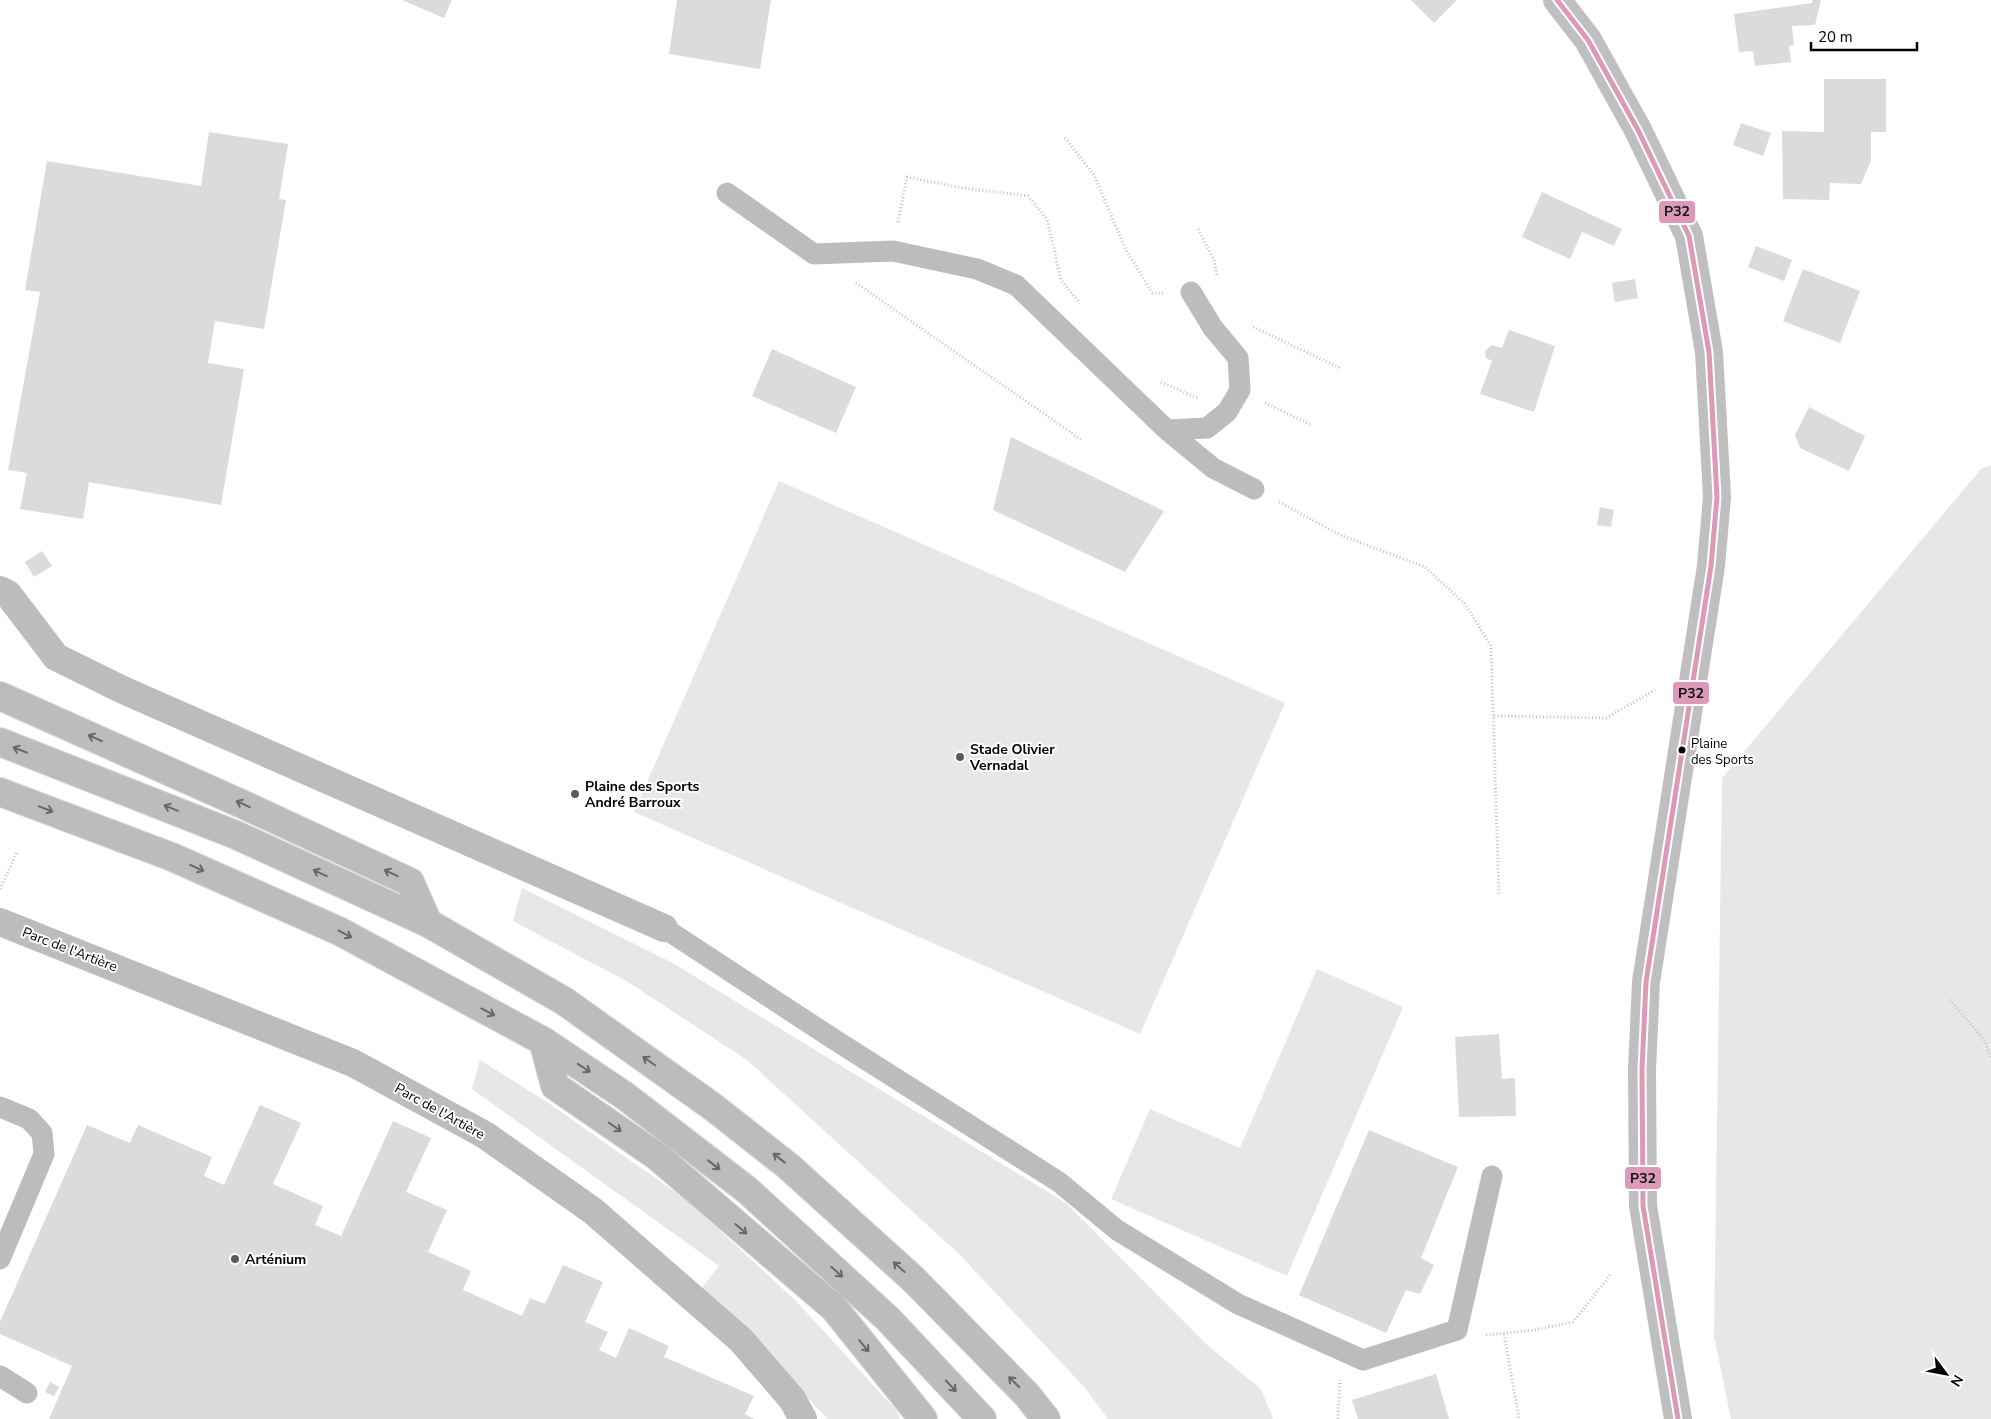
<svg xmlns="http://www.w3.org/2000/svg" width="1991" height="1419" font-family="'Nunito Sans',sans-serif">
	<rect width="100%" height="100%" fill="#fff"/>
	<g fill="#e7e7e7">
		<polygon points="1991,465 1991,1419 1731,1419 1714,1336 1722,778 1981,469"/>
		<polygon points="779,481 1285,703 1140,1034 634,812"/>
		<polygon points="522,888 671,962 1066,1203 1206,1344 1261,1389 1273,1419 1108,1419 1085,1388 959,1254 747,1060 628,982 513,921"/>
		<polygon points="1317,969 1403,1007 1287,1276 1111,1199 1150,1109 1240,1148"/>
		<polygon points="480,1060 547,1102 688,1201 796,1301 897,1411 900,1419 828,1419 701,1289 719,1266 472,1089"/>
	</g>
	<g fill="#dbdbdb">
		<polygon points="402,0 452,0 444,18"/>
		<polygon points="677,0 771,0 760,69 669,54"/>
		<polygon points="1411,0 1457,0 1434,23"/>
		<polygon points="1813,0 1821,0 1815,25 1792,26 1794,45 1789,46 1791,62 1755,66 1753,51 1739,52 1734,14 1812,3"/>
		<polygon points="1824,79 1886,79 1886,132 1871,132 1871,161 1861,184 1830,183 1829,200 1783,199 1782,131 1824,132"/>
		<polygon points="1741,123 1771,133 1763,156 1733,145"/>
		<polygon points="209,132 288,144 279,199 286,200 264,329 215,321 208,363 244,369 221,505 89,482 83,519 20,509 27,473 8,470 40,292 25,290 47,161 201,186"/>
		<polygon points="1542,192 1622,229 1614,246 1582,232 1570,259 1522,237"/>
		<polygon points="1756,246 1792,260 1784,281 1748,267"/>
		<polygon points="1803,269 1860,291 1840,343 1783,321"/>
		<polygon points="1635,279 1638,298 1615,302 1612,283"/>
		<polygon points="1509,330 1555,346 1534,412 1480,394 1492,361 1486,358 1485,353 1486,350 1492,345 1502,348"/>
		<polygon points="772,349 856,387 836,433 752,396"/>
		<polygon points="1809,407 1865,436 1849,471 1800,448 1795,435"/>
		<polygon points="1011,437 1164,511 1125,572 993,510"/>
		<polygon points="1600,507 1614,510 1611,527 1597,525"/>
		<polygon points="42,551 52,566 34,577 25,562"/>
		<polygon points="1499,1034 1502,1079 1515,1078 1516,1116 1459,1117 1455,1037"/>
		<polygon points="260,1105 301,1123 273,1184 323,1206 315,1225 341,1236 393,1121 431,1138 406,1192 447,1210 428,1252 471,1271 463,1290 522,1316 530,1298 545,1304 563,1265 603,1282 585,1322 608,1332 599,1350 616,1358 629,1328 669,1346 664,1357 754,1396 745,1414 755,1419 49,1419 72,1366 0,1334 0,1322 87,1125 130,1143 138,1125 212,1157 204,1176 224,1185"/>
		<polygon points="1369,1130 1458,1167 1421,1258 1434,1265 1420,1294 1406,1290 1386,1333 1299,1295"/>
		<polygon points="1436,1374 1449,1419 1358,1419 1352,1400"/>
		<polygon points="50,1382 59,1387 54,1396 45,1392"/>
	</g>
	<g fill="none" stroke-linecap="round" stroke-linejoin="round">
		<g stroke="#dbdbdb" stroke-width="30">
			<g id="trunk">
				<polyline points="0,696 242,804 410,882 428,923"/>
				<polyline points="0,742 236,835 428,923 564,1001 713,1107 788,1166 913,1279 1027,1395 1046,1419"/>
				<polyline points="0,792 172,857 339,931 543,1041 625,1096 747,1190 888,1319 982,1419"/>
				<polyline points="543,1041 555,1086 658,1157 834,1308 923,1419"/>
			</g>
		</g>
		<g stroke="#c2c2c2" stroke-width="3" stroke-dasharray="1 2.5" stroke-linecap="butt">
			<polyline points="1065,138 1094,175 1125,248 1152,293 1163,293"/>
			<polyline points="898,222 907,177 963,188 1028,196 1047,219 1061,280 1080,303"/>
			<polyline points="1198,229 1214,260 1217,276"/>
			<polyline points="856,283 1083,441"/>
			<polyline points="1253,327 1340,368"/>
			<polyline points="1161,382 1197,398"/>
			<polyline points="1265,403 1312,425"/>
			<polyline points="1279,502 1340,535 1425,567 1465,604 1491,646 1499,894"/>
			<polyline points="1494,716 1606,718 1655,690"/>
			<polyline points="0,889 17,852"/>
			<polyline points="1950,1000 1985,1041 1991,1058"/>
			<polyline points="1504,1334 1519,1419"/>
			<polyline points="1486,1335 1534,1330 1573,1322 1611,1274"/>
			<polyline points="1338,1419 1340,1380"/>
		</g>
		<g stroke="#bcbcbc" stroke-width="21">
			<polyline points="727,193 814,254 893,251 977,269 1016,285 1167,430 1207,428 1227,412 1240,390 1238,358 1213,328 1191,292"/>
			<polyline points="1167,430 1213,468 1254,489"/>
			<polyline points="664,928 835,1040 1059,1182 1117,1230 1238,1304 1363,1360 1457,1330 1492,1176"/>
			<polyline points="0,1107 29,1119 42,1133 44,1154 0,1259"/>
			<polyline points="0,1376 27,1393"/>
		</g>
		<g stroke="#bcbcbc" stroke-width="28">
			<polyline points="0,590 8,594 56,657 123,690 664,928"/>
			<polyline points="0,922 353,1063 485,1135 593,1211 741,1340 792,1399 803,1419"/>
		</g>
		<polyline stroke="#bfbfbf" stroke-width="28" points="1557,0 1588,40 1638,130 1689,236 1709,352 1717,497 1711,566 1646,982 1642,1069 1643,1206 1678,1419"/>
		<use href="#trunk" stroke="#bcbcbc" stroke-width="28"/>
		<g stroke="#fff" stroke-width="9">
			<polyline id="bus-1" points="1557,0 1588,40 1638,130 1689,236 1709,352 1717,497 1711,566 1646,982 1642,1069 1643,1206 1678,1419"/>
		</g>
		<use href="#bus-1" stroke="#dc9ab8" stroke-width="5"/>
	</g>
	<defs><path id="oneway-shaft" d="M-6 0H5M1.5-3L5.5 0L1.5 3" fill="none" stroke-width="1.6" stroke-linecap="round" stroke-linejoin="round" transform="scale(1.25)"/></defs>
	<g stroke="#676767">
		<use href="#oneway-shaft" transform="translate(95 738) rotate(-156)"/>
		<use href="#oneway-shaft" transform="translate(20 750) rotate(-159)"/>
		<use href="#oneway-shaft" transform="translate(243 804) rotate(-156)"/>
		<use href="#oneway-shaft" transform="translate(171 808) rotate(-158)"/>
		<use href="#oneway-shaft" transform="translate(46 809) rotate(21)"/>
		<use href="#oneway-shaft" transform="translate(197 868) rotate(24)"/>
		<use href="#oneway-shaft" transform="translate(320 873) rotate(-155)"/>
		<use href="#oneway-shaft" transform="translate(391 873) rotate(-155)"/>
		<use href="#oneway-shaft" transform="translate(345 934) rotate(28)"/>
		<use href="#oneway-shaft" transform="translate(488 1012) rotate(28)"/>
		<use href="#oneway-shaft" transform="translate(649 1061) rotate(-145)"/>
		<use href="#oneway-shaft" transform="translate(584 1068) rotate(34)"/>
		<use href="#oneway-shaft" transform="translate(615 1127) rotate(35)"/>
		<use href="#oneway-shaft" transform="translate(779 1158) rotate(-142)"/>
		<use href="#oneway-shaft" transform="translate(714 1165) rotate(38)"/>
		<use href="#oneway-shaft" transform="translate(741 1229) rotate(41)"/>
		<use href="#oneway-shaft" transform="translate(899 1267) rotate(-138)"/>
		<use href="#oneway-shaft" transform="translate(837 1272) rotate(42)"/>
		<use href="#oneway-shaft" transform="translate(864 1346) rotate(51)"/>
		<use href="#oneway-shaft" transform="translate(1014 1382) rotate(-135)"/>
		<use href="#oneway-shaft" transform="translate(951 1386) rotate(47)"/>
	</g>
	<circle fill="#000" stroke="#fff" stroke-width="2" cx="1682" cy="750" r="4.5"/>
	<g fill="#595959" stroke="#fff" stroke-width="2">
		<circle cx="960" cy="757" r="5"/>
		<circle cx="575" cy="794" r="5"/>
		<circle cx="235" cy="1259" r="5"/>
	</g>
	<g text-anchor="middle" stroke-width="4" stroke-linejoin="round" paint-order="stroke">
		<g font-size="13" fill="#000" stroke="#fff" text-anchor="start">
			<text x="1691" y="748">Plaine<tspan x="1691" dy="16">des Sports</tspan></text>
		</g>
		<g font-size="14" font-weight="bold" fill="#000" stroke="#fff" text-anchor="start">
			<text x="970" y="754">Stade Olivier<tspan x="970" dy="16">Vernadal</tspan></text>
			<text x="585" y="791">Plaine des Sports<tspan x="585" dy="16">André Barroux</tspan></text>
			<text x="245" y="1264">Arténium</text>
		</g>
		<g font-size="14" fill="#000" stroke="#fff">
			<text transform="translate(70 949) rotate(21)" y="5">Parc de l'Artière</text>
			<text transform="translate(440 1111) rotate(29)" y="5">Parc de l'Artière</text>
		</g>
	</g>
	<g stroke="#fff" stroke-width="2">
		<rect x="1658" y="200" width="38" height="24" rx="5" fill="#dc9ab8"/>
		<rect x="1672" y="681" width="38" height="24" rx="5" fill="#dc9ab8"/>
		<rect x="1624" y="1166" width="38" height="24" rx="5" fill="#dc9ab8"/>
	</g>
	<g font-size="14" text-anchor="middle" font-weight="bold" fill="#111">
		<text x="1677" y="216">P32</text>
		<text x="1691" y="698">P32</text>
		<text x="1643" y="1183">P32</text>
	</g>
	<g transform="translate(1946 1374) rotate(122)" stroke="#ffffff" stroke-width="4" paint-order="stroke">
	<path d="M0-4L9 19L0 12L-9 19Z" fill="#000000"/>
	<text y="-8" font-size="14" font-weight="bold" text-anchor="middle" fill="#000000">N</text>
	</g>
	<path d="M1811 42v8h106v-8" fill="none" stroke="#000000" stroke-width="2.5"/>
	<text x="1818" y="42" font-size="15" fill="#000000" stroke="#ffffff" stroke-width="4" paint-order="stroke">20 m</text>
</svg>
